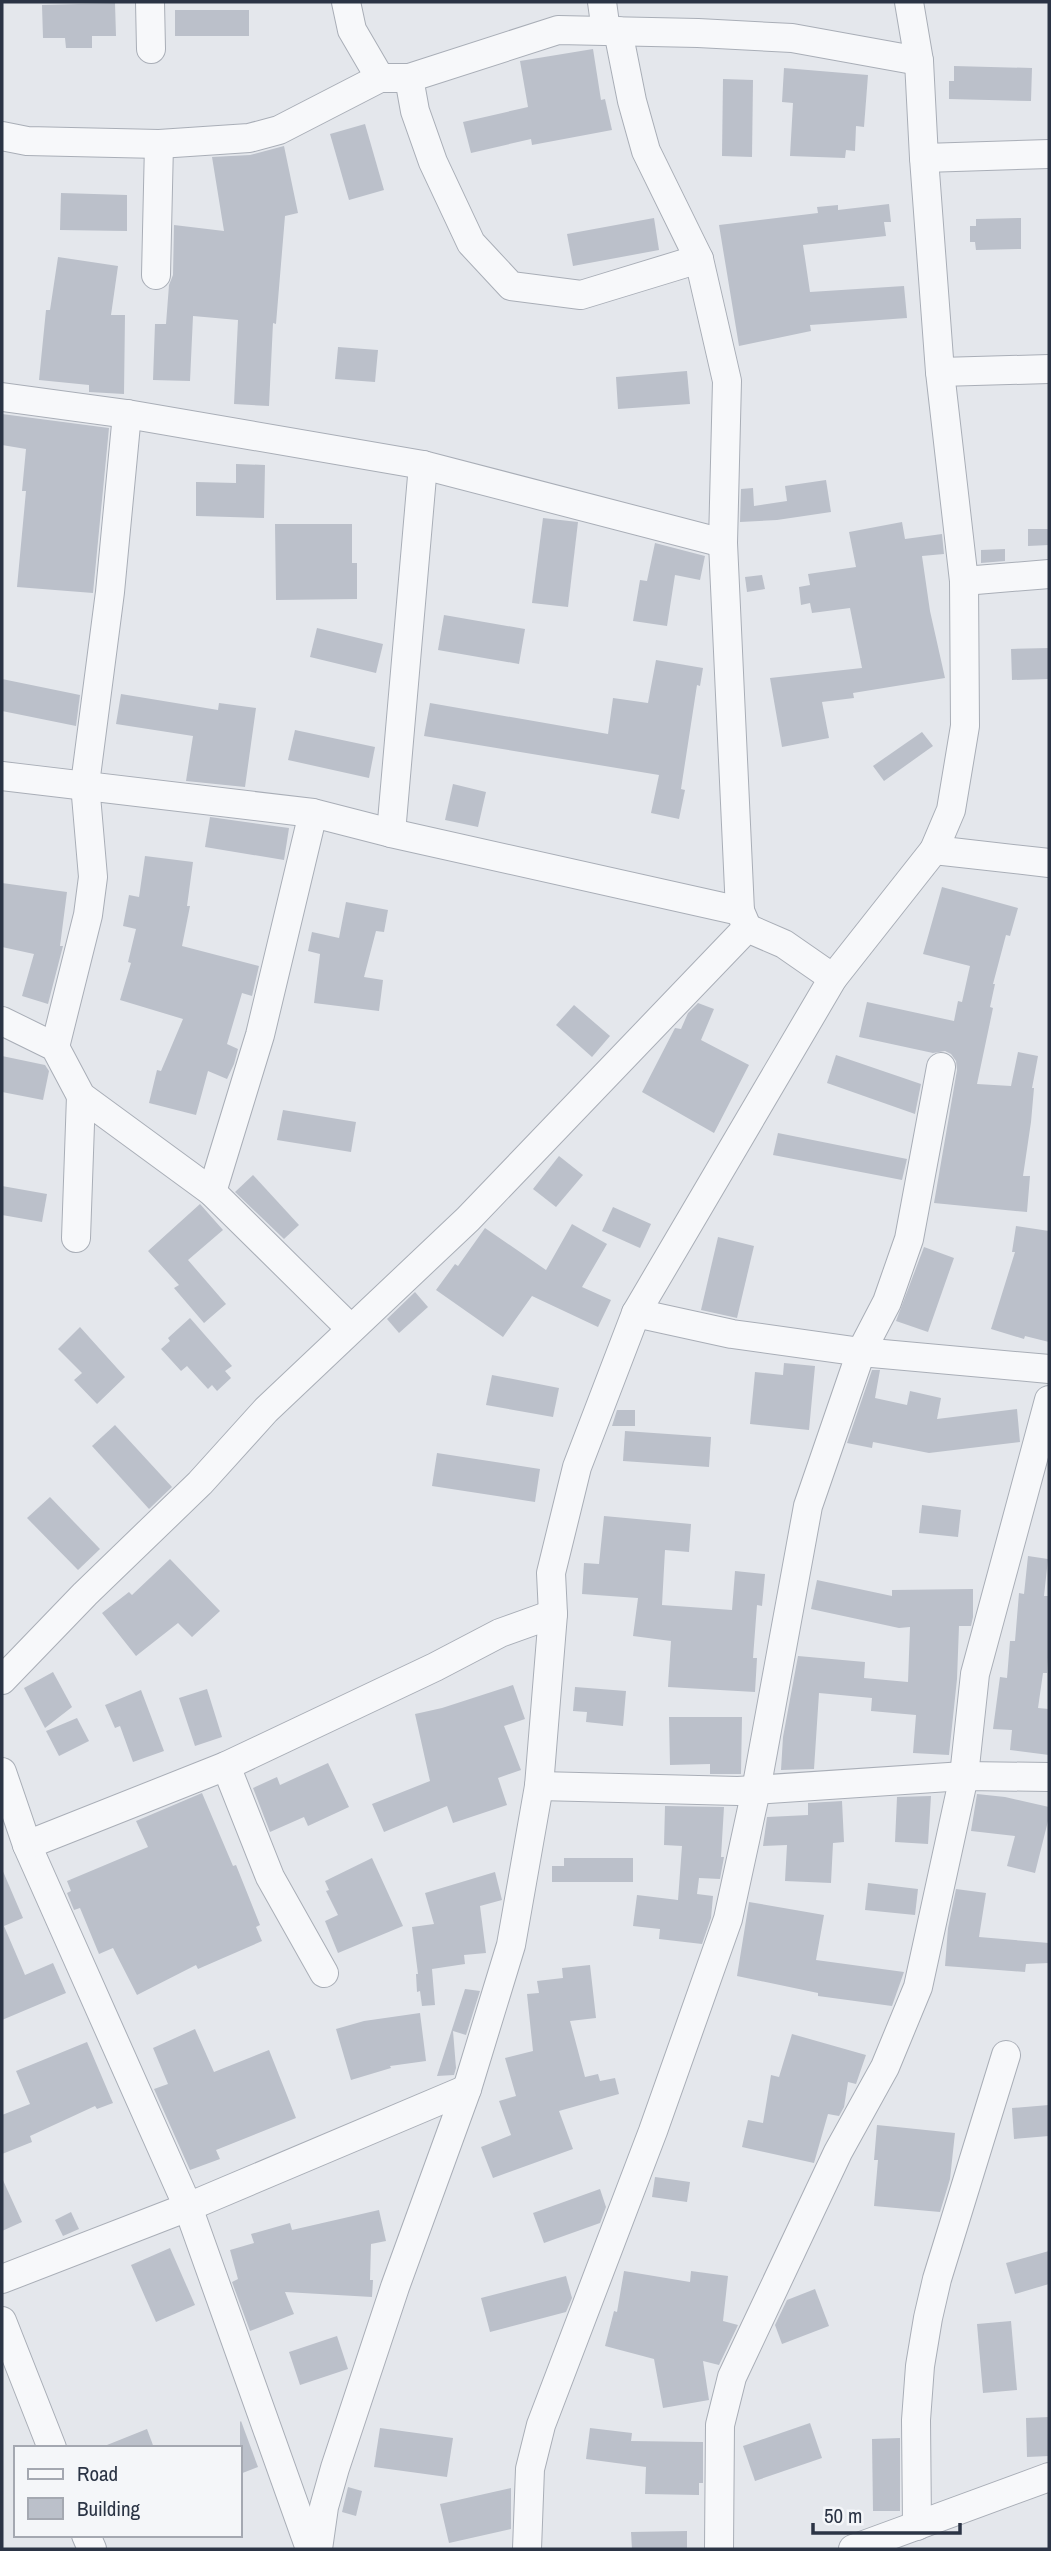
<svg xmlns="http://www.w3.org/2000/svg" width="1051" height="2551" font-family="'Archivo Narrow',sans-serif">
	<rect width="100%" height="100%" fill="#e4e7ec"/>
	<g fill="#bbc0ca">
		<polygon points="115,3 116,36 92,36 92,48 66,48 65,38 43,38 42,5"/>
		<rect x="175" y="10" width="74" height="26"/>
		<polygon points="593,49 601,100 605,99 612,130 532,145 531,139 471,153 463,122 528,107 520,61"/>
		<polygon points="954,66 1032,68 1031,101 949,99 949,81 954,81"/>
		<polygon points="784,68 868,75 864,127 856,126 855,151 846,150 845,158 790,156 793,103 782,102"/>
		<polygon points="723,79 753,80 752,157 722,156"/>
		<polygon points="365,124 384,190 349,200 330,134"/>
		<polygon points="284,146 298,213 285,216 276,324 273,323 269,406 234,404 238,320 193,316 190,381 153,380 155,324 166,324 169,285 173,275 174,225 224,231 212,157 250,155"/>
		<polygon points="61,193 127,195 127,231 60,230"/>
		<polygon points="889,204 891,222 884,222 886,236 803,245 810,292 904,286 907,318 810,325 811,331 739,346 719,225 818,213 817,207 838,205 838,210"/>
		<polygon points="654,218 659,250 573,266 567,234"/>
		<polygon points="1021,218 1021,249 976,250 975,242 970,242 970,226 976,226 976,219"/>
		<polygon points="58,257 118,266 111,315 125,315 124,394 89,392 89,385 39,380 46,310 50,310"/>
		<polygon points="338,347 378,350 375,382 335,379"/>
		<polygon points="687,371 690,404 618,409 616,377"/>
		<polygon points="2,414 109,428 93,593 17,587 26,491 22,491 26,449 2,445"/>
		<polygon points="236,464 265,465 264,518 196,516 196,482 236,483"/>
		<polygon points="826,480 831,512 777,520 740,522 741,489 753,488 754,506 787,501 785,486"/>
		<polygon points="543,518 578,522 568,607 532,603"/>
		<polygon points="902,522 905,539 942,534 944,554 922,556 930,611 945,678 853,693 854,698 822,702 829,738 782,747 770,678 862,668 850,608 812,613 810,603 801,605 799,587 810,585 808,574 856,567 849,532"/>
		<polygon points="275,524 352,524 352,563 357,563 357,599 276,600"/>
		<polygon points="1028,529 1049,529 1049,545 1028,546"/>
		<polygon points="655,543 705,556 700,580 675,575 667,626 633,621 640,580 647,581"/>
		<polygon points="1005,549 1005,561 981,563 981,550"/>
		<polygon points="762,575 765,589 747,592 745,577"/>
		<polygon points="444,615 525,629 519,664 438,650"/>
		<polygon points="317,628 383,644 376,673 310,657"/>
		<polygon points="1049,648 1049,679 1012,680 1011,649"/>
		<polygon points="656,660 703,668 700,686 697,685 681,789 685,790 679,819 651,813 659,775 424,736 430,703 608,734 613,698 648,703"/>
		<polygon points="2,679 80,695 76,726 2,711"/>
		<polygon points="121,694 218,710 219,703 256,708 245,787 186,781 193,736 116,724"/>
		<polygon points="295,730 375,747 369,778 288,760"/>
		<polygon points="922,732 933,746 884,781 873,766"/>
		<polygon points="453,784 486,792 478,827 445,820"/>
		<polygon points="210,817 289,828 284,860 205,847"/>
		<polygon points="145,856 193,862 187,906 190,906 182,946 259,966 252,996 242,993 227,1044 238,1049 234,1064 227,1079 208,1071 196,1115 149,1103 157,1070 161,1071 183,1019 120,1000 131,963 128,962 136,929 123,926 129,895 139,897"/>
		<polygon points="2,883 67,892 60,946 63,946 48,1004 22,996 34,954 2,947"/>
		<polygon points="942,887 1018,908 1010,936 1006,935 993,984 995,984 990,1007 993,1008 977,1084 1011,1086 1018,1052 1038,1056 1032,1088 1034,1088 1031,1122 1023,1176 1030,1176 1027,1212 934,1203 957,1070 956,1061 951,1054 945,1051 933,1053 859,1037 867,1002 954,1021 958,1001 962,1002 970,966 923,954"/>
		<polygon points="346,902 388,910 384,932 376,931 364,977 383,980 379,1011 314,1003 320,954 308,951 312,932 339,938"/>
		<polygon points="698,1003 714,1009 701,1040 749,1065 714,1133 642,1092 675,1028 681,1029 688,1013"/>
		<polygon points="574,1005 610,1036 592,1057 556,1025"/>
		<polygon points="836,1055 921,1084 915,1114 827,1083"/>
		<polygon points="2,1056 45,1065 49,1071 43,1100 2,1092"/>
		<polygon points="283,1110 356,1122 351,1152 277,1140"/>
		<polygon points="778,1133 907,1159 902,1180 773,1155"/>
		<polygon points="559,1156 583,1175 556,1207 533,1189"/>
		<polygon points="253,1175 299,1225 284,1239 235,1192"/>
		<polygon points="2,1186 47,1194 42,1222 2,1215"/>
		<polygon points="200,1204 223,1230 188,1260 226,1304 204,1323 174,1288 179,1285 148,1251"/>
		<polygon points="613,1207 651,1224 640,1248 602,1231"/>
		<polygon points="572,1224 607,1244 582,1287 611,1300 598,1327 532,1296 503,1337 436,1290 455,1264 458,1266 485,1228 546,1270"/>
		<polygon points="1016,1226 1049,1231 1049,1342 1025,1336 1024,1339 991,1329 1015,1252 1012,1252"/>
		<polygon points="718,1237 754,1246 737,1318 701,1310"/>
		<polygon points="924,1247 954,1258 928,1332 896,1321"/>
		<polygon points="415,1292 428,1307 399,1333 387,1319"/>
		<polygon points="190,1318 232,1366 225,1371 231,1378 217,1391 212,1385 208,1389 187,1366 181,1371 161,1349 170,1341 168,1338"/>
		<polygon points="80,1327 125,1377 97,1404 74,1380 82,1373 58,1349"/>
		<polygon points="784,1363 815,1366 809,1430 750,1424 755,1372 783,1375"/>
		<polygon points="872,1370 880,1370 875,1398 907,1405 910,1391 941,1398 937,1419 1017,1409 1020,1442 929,1453 873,1442 872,1448 847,1443"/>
		<polygon points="492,1375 559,1388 553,1417 486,1405"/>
		<polygon points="617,1410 635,1410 635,1426 612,1426"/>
		<polygon points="115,1425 172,1487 149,1509 92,1446"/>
		<polygon points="625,1431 711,1437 709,1467 623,1461"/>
		<polygon points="437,1453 540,1469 535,1502 432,1486"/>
		<polygon points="50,1497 100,1549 78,1570 27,1518"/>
		<polygon points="922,1505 961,1510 958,1537 919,1533"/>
		<polygon points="604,1516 691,1524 689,1552 665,1550 662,1605 732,1610 735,1571 765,1574 762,1606 757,1605 753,1658 757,1658 755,1692 668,1687 671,1641 633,1636 638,1598 582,1594 584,1563 599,1564"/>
		<polygon points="1028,1556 1048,1559 1044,1596 1049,1596 1049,1642 1047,1673 1043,1673 1038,1708 1049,1709 1049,1755 1010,1750 1012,1730 993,1729 1000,1677 1007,1678 1010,1641 1015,1641 1019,1593 1024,1594"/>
		<polygon points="170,1559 220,1611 192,1637 178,1623 136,1656 102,1613 129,1592 132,1595"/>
		<polygon points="817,1580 892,1596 892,1590 973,1589 973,1617 971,1626 959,1626 957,1679 949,1755 913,1753 916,1715 871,1711 872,1698 819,1693 814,1769 781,1770 783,1737 798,1656 865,1662 864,1678 908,1682 910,1627 899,1628 811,1609"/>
		<polygon points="53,1672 72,1707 45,1728 24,1688"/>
		<polygon points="513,1685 525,1719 504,1726 521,1770 498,1778 507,1805 453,1823 447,1806 384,1832 372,1804 430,1781 415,1714 442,1708"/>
		<polygon points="575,1687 626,1691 623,1726 586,1722 587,1712 573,1711"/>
		<polygon points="207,1689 222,1737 195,1746 179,1698"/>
		<polygon points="141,1690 164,1751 133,1762 120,1726 115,1728 105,1705"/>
		<polygon points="669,1717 742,1717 741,1774 710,1774 710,1764 670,1765"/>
		<polygon points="77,1718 89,1741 59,1756 46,1731"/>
		<polygon points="328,1763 349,1807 308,1826 304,1817 270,1832 253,1788 277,1777 280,1785"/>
		<polygon points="202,1793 233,1866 236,1865 260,1925 256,1927 262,1941 198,1969 196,1965 137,1995 113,1948 99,1954 80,1908 74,1910 67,1893 71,1891 67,1881 148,1847 136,1821"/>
		<polygon points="977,1794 1005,1797 1049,1807 1049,1817 1035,1873 1007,1866 1015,1836 971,1831"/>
		<polygon points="931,1796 928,1844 895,1842 897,1797"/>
		<polygon points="842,1801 844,1842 833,1843 831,1883 785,1881 787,1845 763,1846 767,1817 808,1815 808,1803"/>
		<polygon points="665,1806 724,1807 721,1857 724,1857 720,1879 699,1878 697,1894 713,1896 711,1918 702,1944 659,1939 660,1929 633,1926 637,1895 678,1900 682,1846 664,1845"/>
		<polygon points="372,1858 403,1926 338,1953 325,1921 338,1915 326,1891 329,1890 325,1881"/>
		<polygon points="564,1858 633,1858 633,1882 552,1882 552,1866 564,1866"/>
		<polygon points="2,1869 23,1918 4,1926 25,1975 53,1963 66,1993 2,2020"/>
		<polygon points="495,1872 502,1900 480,1906 486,1953 464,1955 465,1964 432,1969 435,2005 422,2006 420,1991 417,1992 416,1974 418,1974 412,1927 434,1924 425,1893"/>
		<polygon points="868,1883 918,1889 915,1915 865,1910"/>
		<polygon points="956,1889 986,1893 979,1937 1049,1943 1049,1963 1026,1964 1025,1972 945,1966 948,1928"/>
		<polygon points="749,1902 824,1915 816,1960 904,1972 892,2006 818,1996 818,1993 737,1976"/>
		<polygon points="590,1965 596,2018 570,2021 585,2077 598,2074 600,2081 615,2078 619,2094 559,2111 573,2149 493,2178 481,2147 511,2135 499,2101 516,2096 505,2058 533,2051 527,1994 539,1993 537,1981 563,1978 562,1968"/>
		<polygon points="465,1989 480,1991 466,2035 453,2031 456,2068 454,2075 437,2076"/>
		<polygon points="420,2013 426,2061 390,2066 391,2068 351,2080 336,2029 364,2021"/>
		<polygon points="195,2029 214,2072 269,2050 296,2118 216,2150 220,2159 190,2170 154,2089 168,2084 153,2048"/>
		<polygon points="792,2034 866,2055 856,2084 848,2082 844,2107 839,2116 828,2114 814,2163 742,2147 748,2120 763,2123 771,2075 779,2077"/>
		<polygon points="87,2042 113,2103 97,2109 95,2106 30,2136 32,2142 2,2154 2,2115 30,2104 16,2071"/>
		<polygon points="1049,2105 1049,2136 1014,2139 1012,2108"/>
		<polygon points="877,2125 955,2133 950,2179 940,2212 874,2206 878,2160 874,2160"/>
		<polygon points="655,2177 690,2182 687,2202 652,2197"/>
		<polygon points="2,2178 22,2222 2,2231"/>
		<polygon points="600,2189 606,2207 600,2223 544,2243 533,2213"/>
		<polygon points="379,2210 386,2241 371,2244 370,2280 373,2280 372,2297 285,2292 294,2314 250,2331 232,2282 238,2279 230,2250 254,2243 251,2234 290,2223 292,2230"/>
		<polygon points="71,2212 79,2229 63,2236 55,2220"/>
		<polygon points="170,2248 195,2305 156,2322 131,2265"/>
		<polygon points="1049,2251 1049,2284 1015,2294 1006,2263"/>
		<polygon points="624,2271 690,2282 691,2271 728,2276 723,2321 738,2325 719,2365 703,2361 709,2400 663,2408 654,2359 605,2346 614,2311 617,2312"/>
		<polygon points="566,2276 572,2298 566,2312 490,2332 481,2298"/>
		<polygon points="815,2289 829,2326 782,2344 775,2325 787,2300"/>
		<polygon points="1011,2321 1017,2390 983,2393 977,2324"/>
		<polygon points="337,2336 348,2369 300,2385 289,2352"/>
		<polygon points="1049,2417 1049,2456 1027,2457 1026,2418"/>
		<polygon points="241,2421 258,2467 240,2474 240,2422"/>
		<polygon points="810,2423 822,2458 755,2481 743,2446"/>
		<polygon points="380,2428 453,2438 447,2477 374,2467"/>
		<polygon points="590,2428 632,2433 631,2441 703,2442 703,2483 699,2483 699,2495 645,2494 646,2467 586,2459"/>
		<polygon points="147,2429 154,2448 103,2448 102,2447"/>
		<polygon points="900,2438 900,2511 873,2511 872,2439"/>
		<polygon points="348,2487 362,2491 356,2516 342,2512"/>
		<polygon points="511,2488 511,2529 449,2543 440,2504"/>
		<polygon points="687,2531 687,2549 632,2549 631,2532"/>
	</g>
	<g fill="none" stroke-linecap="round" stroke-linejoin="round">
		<g stroke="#a9aeb7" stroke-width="30">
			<g id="minor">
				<polyline points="150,2 151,49"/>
				<polyline points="346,2 352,30 380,78"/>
				<polyline points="602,2 606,31"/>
				<polyline points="618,31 632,101 646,151 699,259 727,381 723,543 740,911"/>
				<polyline points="409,78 415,111 433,162 471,243 511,286 581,295 699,259"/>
				<polyline points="2,136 27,141 159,144 249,138 279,130 380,78 409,78 558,30 698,33 792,38 919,61"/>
				<polyline points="924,158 1049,154"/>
				<polyline points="156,275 159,144"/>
				<polyline points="940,372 1049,369"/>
				<polyline points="2,397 127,414 423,465 723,543"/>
				<polyline points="964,581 1049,574"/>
				<polyline points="2,776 313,813 391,833 740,911 746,925"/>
				<polyline points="391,833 423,465"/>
				<polyline points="934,850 1049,863"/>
				<polyline points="2,1021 55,1047 81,1096 212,1192 351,1329"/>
				<polyline points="55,1047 88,915 93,877 85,784 110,592 127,414"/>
				<polyline points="212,1192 260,1035 313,813"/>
				<polyline points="76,1238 81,1096"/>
				<polyline points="636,1313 732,1334 861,1352 1049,1369"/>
				<polyline points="2,1680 85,1594 200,1483 266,1410 468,1219 747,928 784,944 833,978"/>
				<polyline points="226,1766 270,1877 324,1973"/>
				<polyline points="2,1772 27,1845 188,2207 309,2546 316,2549"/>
				<polyline points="539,1786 738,1791 964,1776 1049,1777"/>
				<polyline points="27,1845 226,1766 435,1667 500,1633 553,1614"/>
				<polyline points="2,2279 188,2207 467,2089"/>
				<polyline points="2,2321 52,2448"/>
				<polyline points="917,2526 916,2420 920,2366 928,2318 937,2279 1006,2055"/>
				<polyline points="86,2535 92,2549"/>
				<polyline points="318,2549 324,2507 335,2468 395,2287 467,2089 511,1945 539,1786 553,1614 551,1573 577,1467 636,1313 833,978 934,850 951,810 965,726 964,581 940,372 924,158 919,61 909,2"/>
				<polyline points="527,2549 530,2469 541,2425 653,2131 728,1919 756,1790 808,1506 861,1352 887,1302 909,1239 941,1067"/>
				<polyline points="719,2549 720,2425 732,2377 838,2152 885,2067 918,1987 964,1776 975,1674 1049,1400"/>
				<polyline points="853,2549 1049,2477"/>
			</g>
		</g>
		<use href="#minor" stroke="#f7f8fa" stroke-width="28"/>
	</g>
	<rect width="1051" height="2551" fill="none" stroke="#2b3445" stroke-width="7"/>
	<rect x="14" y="2446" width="228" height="91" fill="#f4f6f9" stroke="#a4a8b1" stroke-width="2"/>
	<rect x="28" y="2469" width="35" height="10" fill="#f7f8fa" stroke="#a4a8b1" stroke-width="2"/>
	<text x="77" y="2481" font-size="21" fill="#2b3445">Road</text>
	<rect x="28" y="2498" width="35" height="21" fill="#bbc0ca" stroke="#a4a8b1" stroke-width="2"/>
	<text x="77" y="2516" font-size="21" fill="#2b3445">Building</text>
	<path d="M813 2523v10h147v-10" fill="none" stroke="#2b3445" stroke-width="3.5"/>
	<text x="824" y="2523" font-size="21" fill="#2b3445" stroke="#f4f6f9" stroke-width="5" paint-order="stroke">50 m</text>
</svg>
